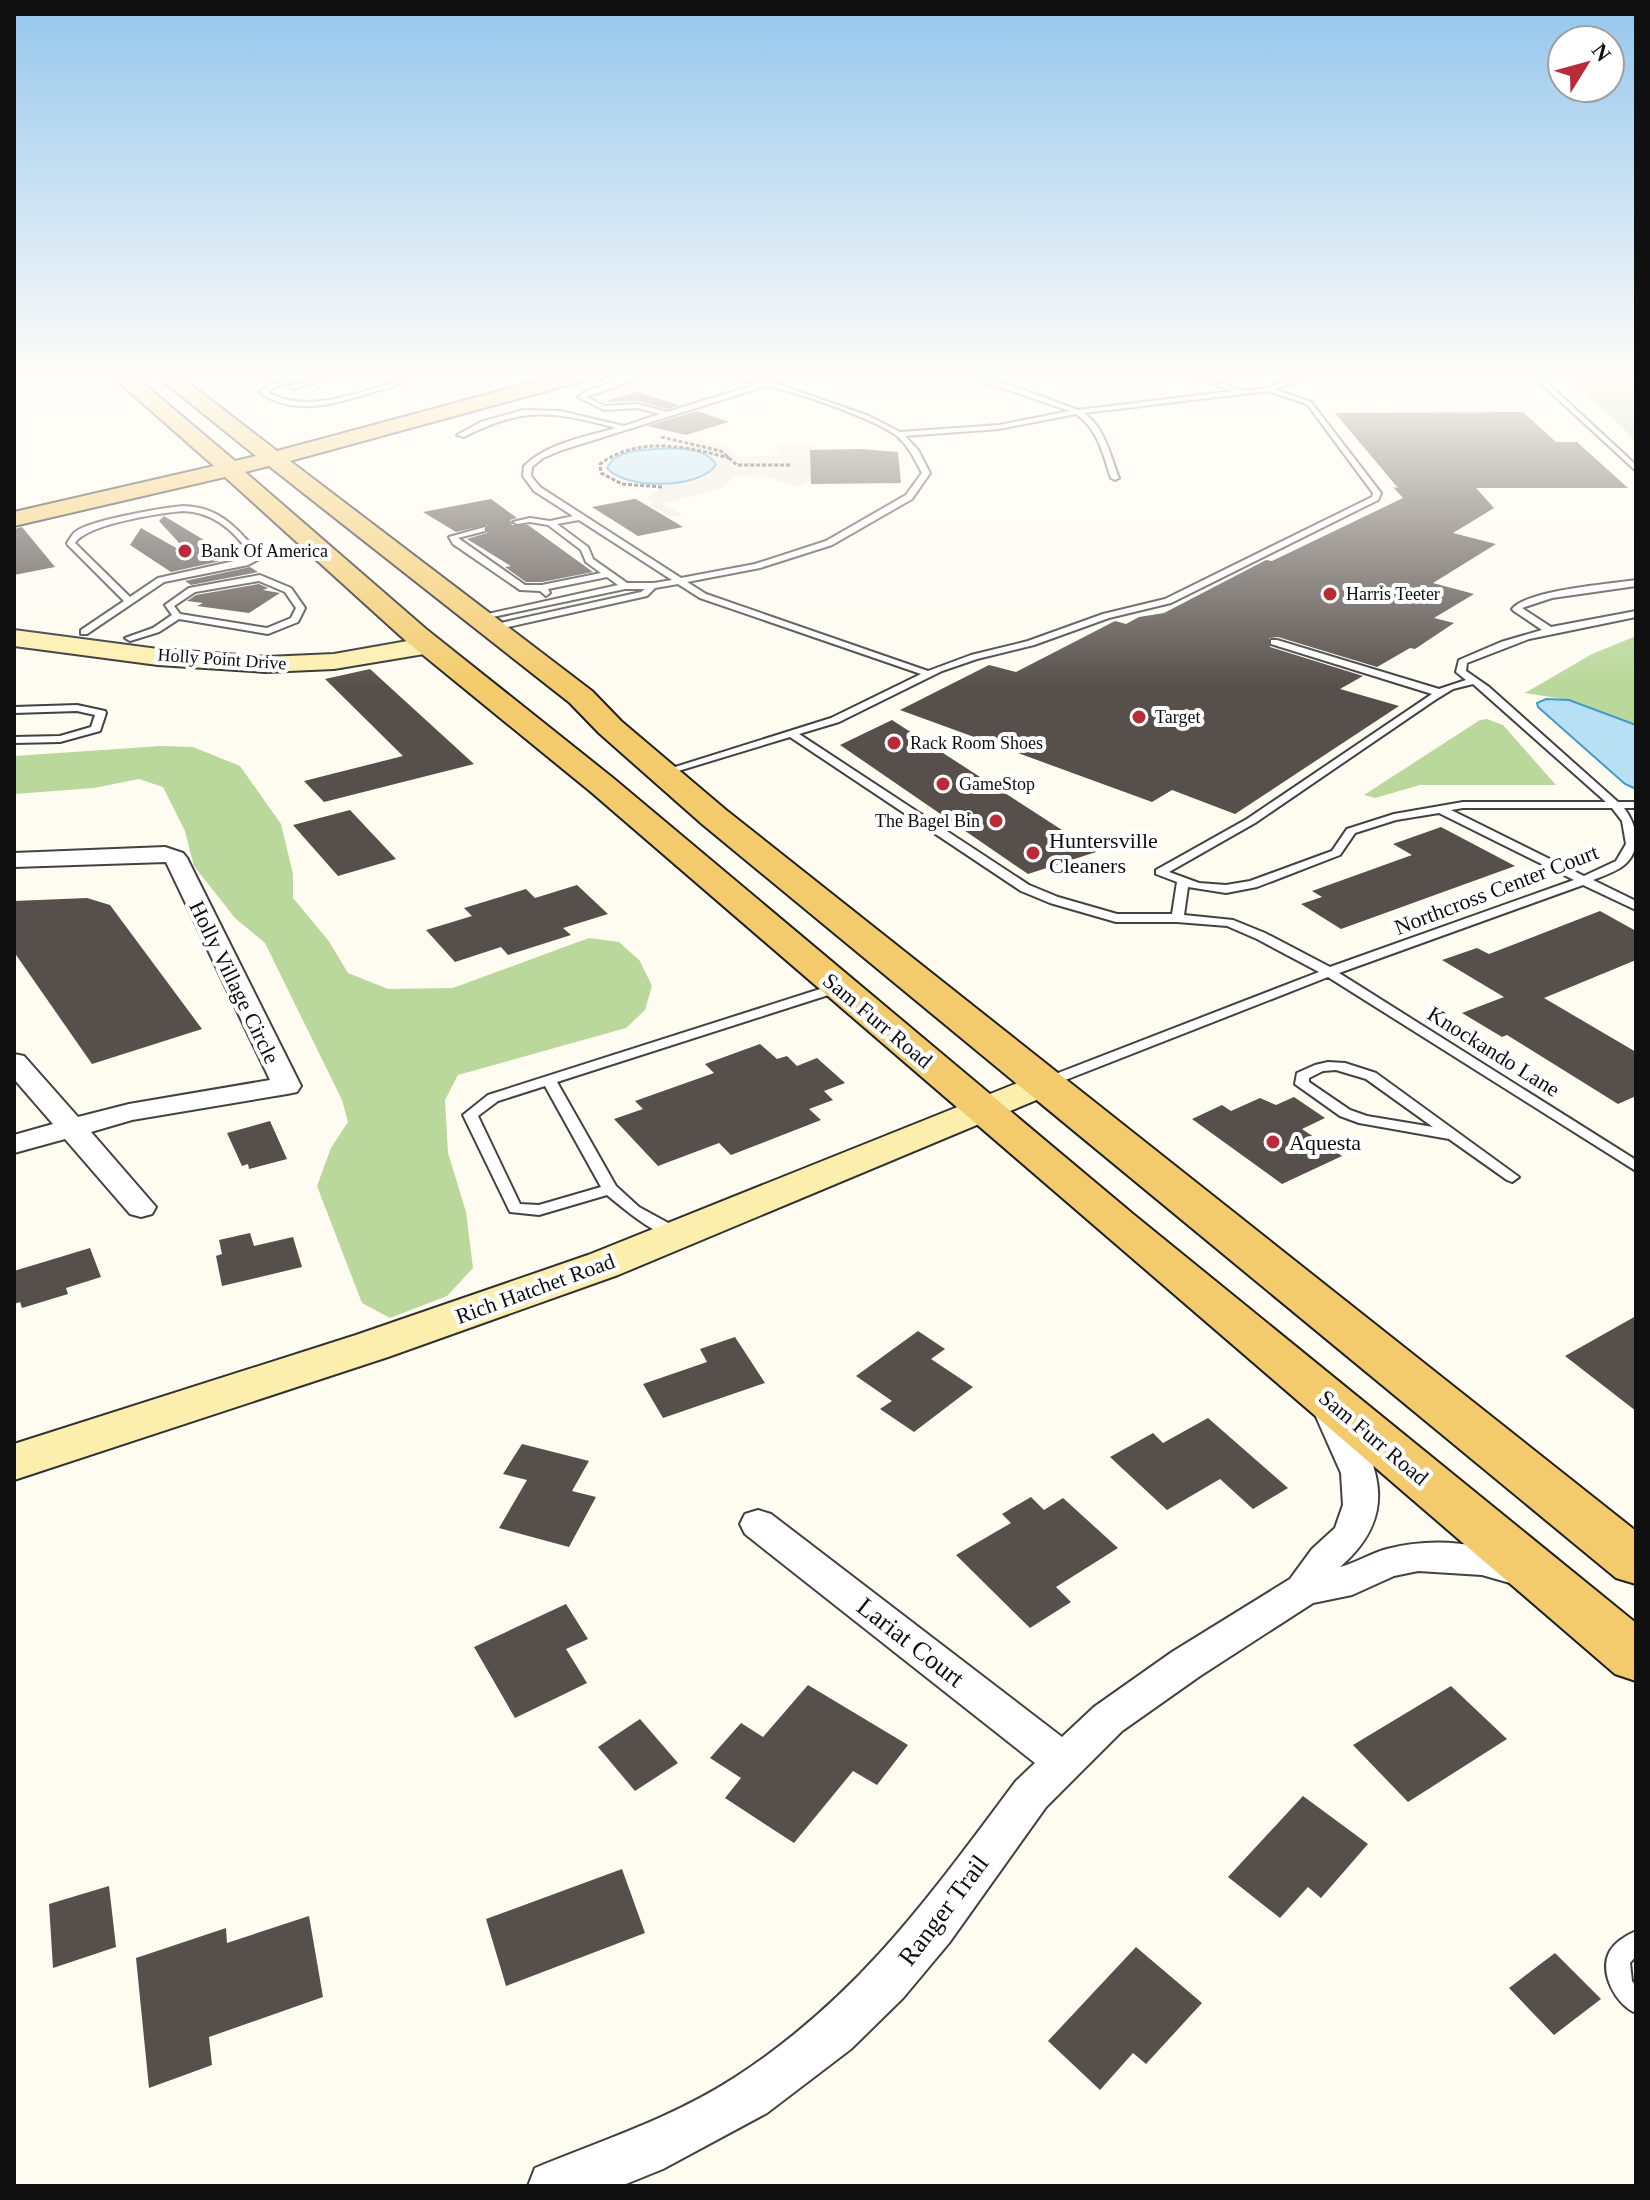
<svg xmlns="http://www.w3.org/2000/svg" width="1650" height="2200" font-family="Georgia,serif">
	<rect width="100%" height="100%" fill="#fefbf1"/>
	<g fill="#bad89b">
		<polygon points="1566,378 1636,378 1636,443 1624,429"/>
		<polygon points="1636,636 1636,725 1569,700 1525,693 1592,654"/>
		<polygon points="1487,719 1503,725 1556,785 1420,785 1375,798 1364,795 1480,720"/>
		<polygon points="161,746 193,747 240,766 281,824 293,874 293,898 328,940 348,973 388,989 453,988 589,938 619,942 640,961 652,986 645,1010 626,1028 458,1075 445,1100 448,1153 466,1212 473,1268 447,1296 390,1318 362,1303 317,1186 331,1148 348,1122 342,1100 265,943 235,918 194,866 185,831 163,787 139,779 94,788 14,794 14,756"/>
	</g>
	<polygon fill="#efeadf" points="694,437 727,447 737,457 780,455 778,446 809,445 819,450 810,453 811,480 799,486 778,482 774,477 733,476 724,487 662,504 684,515 671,517 649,505 653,503 647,498 665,485 701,479 717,466 715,460 707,454 680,449"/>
	<g fill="#b7e0f4" stroke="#419ac8" stroke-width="2">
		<path d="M656,449C675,448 707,447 716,465C700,489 625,490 607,468C614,451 640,450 656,449Z"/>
		<polygon points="1546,699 1569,700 1636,725 1636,789 1625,784 1538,707 1537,703"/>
	</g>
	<g fill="#574f4b">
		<polygon points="637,392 679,405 667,409 639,401 603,402"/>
		<polygon points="697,411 729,422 686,435 647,426"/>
		<polygon points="1523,412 1556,442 1577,442 1628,488 1476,488 1494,508 1453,533 1496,544 1433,583 1474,594 1434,618 1454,623 1415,649 1410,648 1377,667 1278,637 1269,638 1270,647 1363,676 1340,689 1399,706 1235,814 1172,790 1152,802 900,710 989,665 1016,672 1115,621 1126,624 1139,617 1164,613 1266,560 1272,561 1403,498 1393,487 1398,488 1335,413"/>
		<polygon points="861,449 898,452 901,483 811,484 810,450"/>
		<polygon points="491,499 517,518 510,520 512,525 528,525 593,572 542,582 526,582 505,567 511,566 467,539 487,533 487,525 456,532 423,512"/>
		<polygon points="634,499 636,499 683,527 638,536 592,507"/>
		<polygon points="164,516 234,558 171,572 130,545 141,528 192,557 159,521"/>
		<polygon points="22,527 55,567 14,575 14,529"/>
		<polygon points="250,567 258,572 191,585 185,581"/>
		<polygon points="259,584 268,588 263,590 280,593 249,613 197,606 203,603 187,601 196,595"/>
		<polygon points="370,669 474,764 324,802 304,781 403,756 325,679"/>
		<polygon points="892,720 1096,852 1028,874 840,745"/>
		<polygon points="350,810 396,859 338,876 293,825"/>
		<polygon points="1441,827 1515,866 1341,929 1301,904 1322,897 1312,891 1412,855 1393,844"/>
		<polygon points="577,885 608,914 563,928 571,935 508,955 501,947 455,962 426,930 472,916 464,908 526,889 535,898"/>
		<polygon points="87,898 110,905 202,1029 92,1064 14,952 14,901"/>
		<polygon points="1600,911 1636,931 1636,960 1544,998 1636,1052 1636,1096 1618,1104 1507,1035 1502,1037 1462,1013 1504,997 1442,960 1477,948 1489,954"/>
		<polygon points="760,1044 777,1059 787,1056 797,1066 817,1058 845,1083 824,1091 833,1100 809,1109 821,1120 731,1155 719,1143 658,1166 614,1119 643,1109 635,1101 714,1073 705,1064"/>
		<polygon points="1294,1097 1325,1118 1302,1129 1342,1156 1282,1184 1192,1119 1222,1105 1231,1111 1260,1098 1276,1105"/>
		<polygon points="270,1121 287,1159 249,1169 248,1164 242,1166 227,1133"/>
		<polygon points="250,1233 254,1246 293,1237 302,1267 222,1286 216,1256 222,1254 219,1240"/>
		<polygon points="90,1248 101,1277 66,1288 68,1294 22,1308 20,1302 14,1304 14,1271"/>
		<polygon points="1636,1316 1636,1411 1565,1356"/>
		<polygon points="918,1331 945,1349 931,1359 973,1387 914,1432 880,1409 892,1401 856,1376"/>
		<polygon points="735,1337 765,1383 663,1418 643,1384 707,1362 700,1349"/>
		<polygon points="1208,1418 1288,1488 1253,1509 1220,1479 1167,1510 1110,1457 1153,1433 1163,1443"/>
		<polygon points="522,1444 589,1461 572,1491 596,1497 569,1547 499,1528 527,1480 503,1474"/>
		<polygon points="1031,1497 1044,1510 1063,1498 1118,1548 1056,1587 1071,1602 1030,1628 956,1555 1011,1523 1002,1514"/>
		<polygon points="566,1604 588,1639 566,1649 587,1683 515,1718 474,1647"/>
		<polygon points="808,1685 908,1745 877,1785 853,1771 794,1843 725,1798 741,1778 710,1758 741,1723 763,1737"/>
		<polygon points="1451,1686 1507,1739 1408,1802 1353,1745"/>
		<polygon points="640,1719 678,1763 635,1791 598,1747"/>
		<polygon points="1303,1796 1368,1844 1321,1898 1308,1887 1280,1918 1228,1877"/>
		<polygon points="622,1869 645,1933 506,1986 486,1919"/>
		<polygon points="109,1886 116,1947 53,1968 49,1904"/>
		<polygon points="309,1916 323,1997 209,2037 212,2065 149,2088 136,1958 226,1928 227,1943"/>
		<polygon points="1136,1947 1202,2003 1146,2064 1133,2053 1100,2090 1048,2041"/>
		<polygon points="1555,1953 1601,1999 1554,2035 1509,1988"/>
	</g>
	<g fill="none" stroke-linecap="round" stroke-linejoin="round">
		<g stroke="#424242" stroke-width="4">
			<g id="lane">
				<path d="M294,378H307L274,387L267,392C307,414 352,394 393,383L395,381L393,378H400L402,382C394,388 383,389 373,392C336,404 293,417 259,392L270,385Z"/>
				<polygon points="320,378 332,378 294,389 291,387"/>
				<path d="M627,378H639L586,397L605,406L638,404L667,412L757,384L731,378L766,382L788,378L774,383L869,416L900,432L999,425L1070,411L973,378H984L1021,389L1078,410L1234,391L1195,378C1212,378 1228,388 1244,390C1266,392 1286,378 1307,378L1274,389L1311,402L1381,493L1378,500L1171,603L1109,618L1034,645L977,659L942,671L839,722L799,734L1029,885L1058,897L1117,914H1172L1177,882L1156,874V870L1247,819L1432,694L1271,644V640H1277L1439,689L1466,680L1456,672L1459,660L1501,642L1542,630L1514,611L1512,609C1527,590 1610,584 1636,580V586L1552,598L1522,608L1551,627L1636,611V617L1529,639L1467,663L1466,671L1489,687L1618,802H1636V808H1624C1637,825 1643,850 1623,866C1615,872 1603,876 1593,880L1636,901V910L1583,885L1339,973L1636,1160V1171L1328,977L1050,1086H1040L1038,1083L1040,1080L1319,972L1257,939L1227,926L1177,922H1116L1050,903L1021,891L790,737L665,775L661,776L656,773L831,718L921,674L700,598L678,584L655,588L647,596L490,631L487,630V626L641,592L645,589H625L474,621V617L618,585L607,577L548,589L550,593L546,596L540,591L520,590L453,544L449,537L485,527V531L458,538L525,585H542L601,573L586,562L581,550L548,525L530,522L517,524L513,522L530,518L550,521L573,516L534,491L523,476L524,466C548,443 585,437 616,428C554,411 523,406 464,437L457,435L481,422L523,410L560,411L624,426L660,414L638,408L604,410L578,397L586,391ZM766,386C795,391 875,419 897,436C909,446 915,460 922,473L906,495L826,541L755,564L681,578L540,487L531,476L532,467L543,458L562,450ZM1267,391L1307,404L1373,493L1372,497L1165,599L1103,614L1028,641L971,655L928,671L706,594L687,582L760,568L832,545L912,499L930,473L918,450L905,436L999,429L1076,414C1098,429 1103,454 1111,478L1115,480L1119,478C1110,455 1105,428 1084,413ZM579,520L672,580L654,583H627L593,559L588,547L557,524ZM1473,684L1606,802H1463L1394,814L1347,829L1332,851L1250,881L1226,885L1199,883L1169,872L1255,823L1435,700L1453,689ZM1463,808H1612L1622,821L1626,844L1616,861L1584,876L1451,810ZM1439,813L1574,880L1330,967L1265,933L1233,920L1184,915L1188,887L1226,893L1257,887L1340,855L1355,833L1396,820Z"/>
				<polygon points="1535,378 1542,378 1636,465 1636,471"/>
				<path d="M183,506C211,507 227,518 245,538C251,544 258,550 261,558L248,565L164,582L87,634H81V630L124,601L68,545L67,543C69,540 72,535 75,532C90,520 162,508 183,506ZM183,511C214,512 236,532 252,557L158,578L130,597L75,543C87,524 160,513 183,511Z"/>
				<path d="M260,575L291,588L305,608L298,622L268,634L179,619L159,632L130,641L125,638L153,628L172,615L165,605L189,588ZM259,581L285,592L296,608L291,618L267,628L180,614L174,606L195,592Z"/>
				<polygon points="77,705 105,711 106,713 100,731 60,742 14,743 14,737 60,736 91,727 95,715 77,711 14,713 14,707"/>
				<path d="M839,983L844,984L845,987L844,990L557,1082L616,1186L639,1207L681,1230L684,1234L681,1238C661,1241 623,1208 607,1195L539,1215L510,1212L463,1115L488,1095ZM545,1086L601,1187L539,1205L520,1204L478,1116L498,1101Z"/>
				<path d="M1328,1062L1345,1063L1376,1073L1519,1177L1512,1182L1507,1180L1449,1139L1359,1123L1340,1116L1295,1084L1297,1073L1315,1065ZM1336,1070L1366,1079L1433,1127L1367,1116L1350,1110L1309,1082V1078L1323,1071Z"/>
				<path d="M1636,1931V1956L1630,1963L1632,1981L1636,1986V2013C1616,2005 1598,1972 1610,1951C1615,1942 1627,1935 1636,1931Z"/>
			</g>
		</g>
		<g stroke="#424242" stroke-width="4">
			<g id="street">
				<polygon points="165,847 183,853 187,858 301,1086 297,1092 287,1094 132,1120 91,1132 156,1207 152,1214 141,1217 130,1214 65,1139 14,1153 14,1135 53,1124 14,1079 14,1054 24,1056 78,1117 129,1104 270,1080 166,862 14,867 14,853"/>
				<path d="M1330,1398L1342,1401C1378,1463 1402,1513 1340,1567C1356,1563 1371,1553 1387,1549C1436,1536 1483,1544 1530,1560L1536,1570L1530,1580L1517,1585L1482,1575L1418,1571L1394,1576L1352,1595L1313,1603L1200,1676L1122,1731L1046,1807L949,1943L903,1998L851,2049L767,2113L663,2169L621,2186H528L535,2168C603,2140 672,2118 734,2078C859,1997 929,1897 1016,1781L1035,1763L745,1534L740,1524L745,1514L758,1510L771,1514L1062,1737L1094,1707L1172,1652L1290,1579L1312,1549L1335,1528L1343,1505L1341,1473L1313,1410L1318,1401Z"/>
			</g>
		</g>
		<g stroke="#313131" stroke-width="4">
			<g id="secondary">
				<polygon points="14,630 158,649 266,657 334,654 430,637 439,640 443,645 439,650 430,653 334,669 266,672 158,665 14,646"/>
				<polygon points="1045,1072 1058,1075 1064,1083 1058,1091 618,1275 388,1357 14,1480 14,1444 356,1335 588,1255"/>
			</g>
		</g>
		<g stroke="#202020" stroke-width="4">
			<polygon id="primary" points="114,378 137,378 235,461 256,456 159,378 182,378 277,451 548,378 582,378 579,382 290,461 592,691 621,721 726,810 1636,1531 1636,1584 1616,1578 702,824 599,733 570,703 269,466 245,472 426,629 613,778 1133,1214 1636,1623 1636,1681 1615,1674 591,792 406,641 225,477 14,526 14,512 214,466"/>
		</g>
		<g stroke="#313131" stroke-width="3" stroke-dasharray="4 2" stroke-linecap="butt">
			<polyline points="661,437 721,451 737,465 792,465"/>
			<path d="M662,487L622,484L601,473L600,464C639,436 685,446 729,458"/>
		</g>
		<use href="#lane" fill="#fff" fill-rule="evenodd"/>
		<use href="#street" fill="#fff" fill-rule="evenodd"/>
		<use href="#secondary" fill="#fcefae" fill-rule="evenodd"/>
		<use href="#primary" fill="#f3cb6c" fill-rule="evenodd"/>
	</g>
	<linearGradient id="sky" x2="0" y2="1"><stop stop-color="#94c6ed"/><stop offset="0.55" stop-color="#fffdf9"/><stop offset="1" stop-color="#fffdf9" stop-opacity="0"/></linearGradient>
	<rect width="1650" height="686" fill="url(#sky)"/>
	<g fill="#ba2b3a" stroke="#fff" stroke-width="3">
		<circle cx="185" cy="551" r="8"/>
		<circle cx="1330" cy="594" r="8"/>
		<circle cx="1139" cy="717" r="8"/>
		<circle cx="894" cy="743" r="8"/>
		<circle cx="943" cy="784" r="8"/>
		<circle cx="996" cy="821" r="8"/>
		<circle cx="1033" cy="853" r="8"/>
		<circle cx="1273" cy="1142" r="8"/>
	</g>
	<g text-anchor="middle" stroke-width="8" stroke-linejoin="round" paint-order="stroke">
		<g font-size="18" fill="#0f0f0f" stroke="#fff" text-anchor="start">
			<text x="201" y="557">Bank Of America</text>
			<text x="1346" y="600">Harris Teeter</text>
			<text x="1155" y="723">Target</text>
			<text x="910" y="749">Rack Room Shoes</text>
			<text x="959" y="790">GameStop</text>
			<text x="980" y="827" text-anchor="end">The Bagel Bin</text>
		</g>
		<g font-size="18" fill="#0f0f0f" stroke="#fff">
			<text transform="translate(222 659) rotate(4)" y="6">Holly Point Drive</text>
		</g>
		<g font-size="22" fill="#0f0f0f" stroke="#fff" text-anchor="start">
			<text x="1049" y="848">Huntersville<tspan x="1049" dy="25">Cleaners</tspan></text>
			<text x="1289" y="1150">Aquesta</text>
		</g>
		<g font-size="22" fill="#0f0f0f" stroke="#fff">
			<text transform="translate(1496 889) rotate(-21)" y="8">Northcross Center Court</text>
			<text transform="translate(235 982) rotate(64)" y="8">Holly Village Circle</text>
			<text transform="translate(878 1020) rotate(40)" y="8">Sam Furr Road</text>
			<text transform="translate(1494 1051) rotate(32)" y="8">Knockando Lane</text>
			<text transform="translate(535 1288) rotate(-20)" y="8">Rich Hatchet Road</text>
			<text transform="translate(1374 1437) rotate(40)" y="8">Sam Furr Road</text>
		</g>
		<g font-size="26" fill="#0f0f0f" stroke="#fff">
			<text transform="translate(911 1642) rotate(38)" y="9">Lariat Court</text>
			<text transform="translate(943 1910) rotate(-53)" y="9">Ranger Trail</text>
		</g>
	</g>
	<rect width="1650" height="2200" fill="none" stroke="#0f0f0f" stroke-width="32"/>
	<g transform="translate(1586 64) rotate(53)"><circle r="38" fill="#ffffff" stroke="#9f9f9f" stroke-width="2"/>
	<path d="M0-6L14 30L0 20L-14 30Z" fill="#ba2b3a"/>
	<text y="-12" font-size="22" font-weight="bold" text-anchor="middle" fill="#0f0f0f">N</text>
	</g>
</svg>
